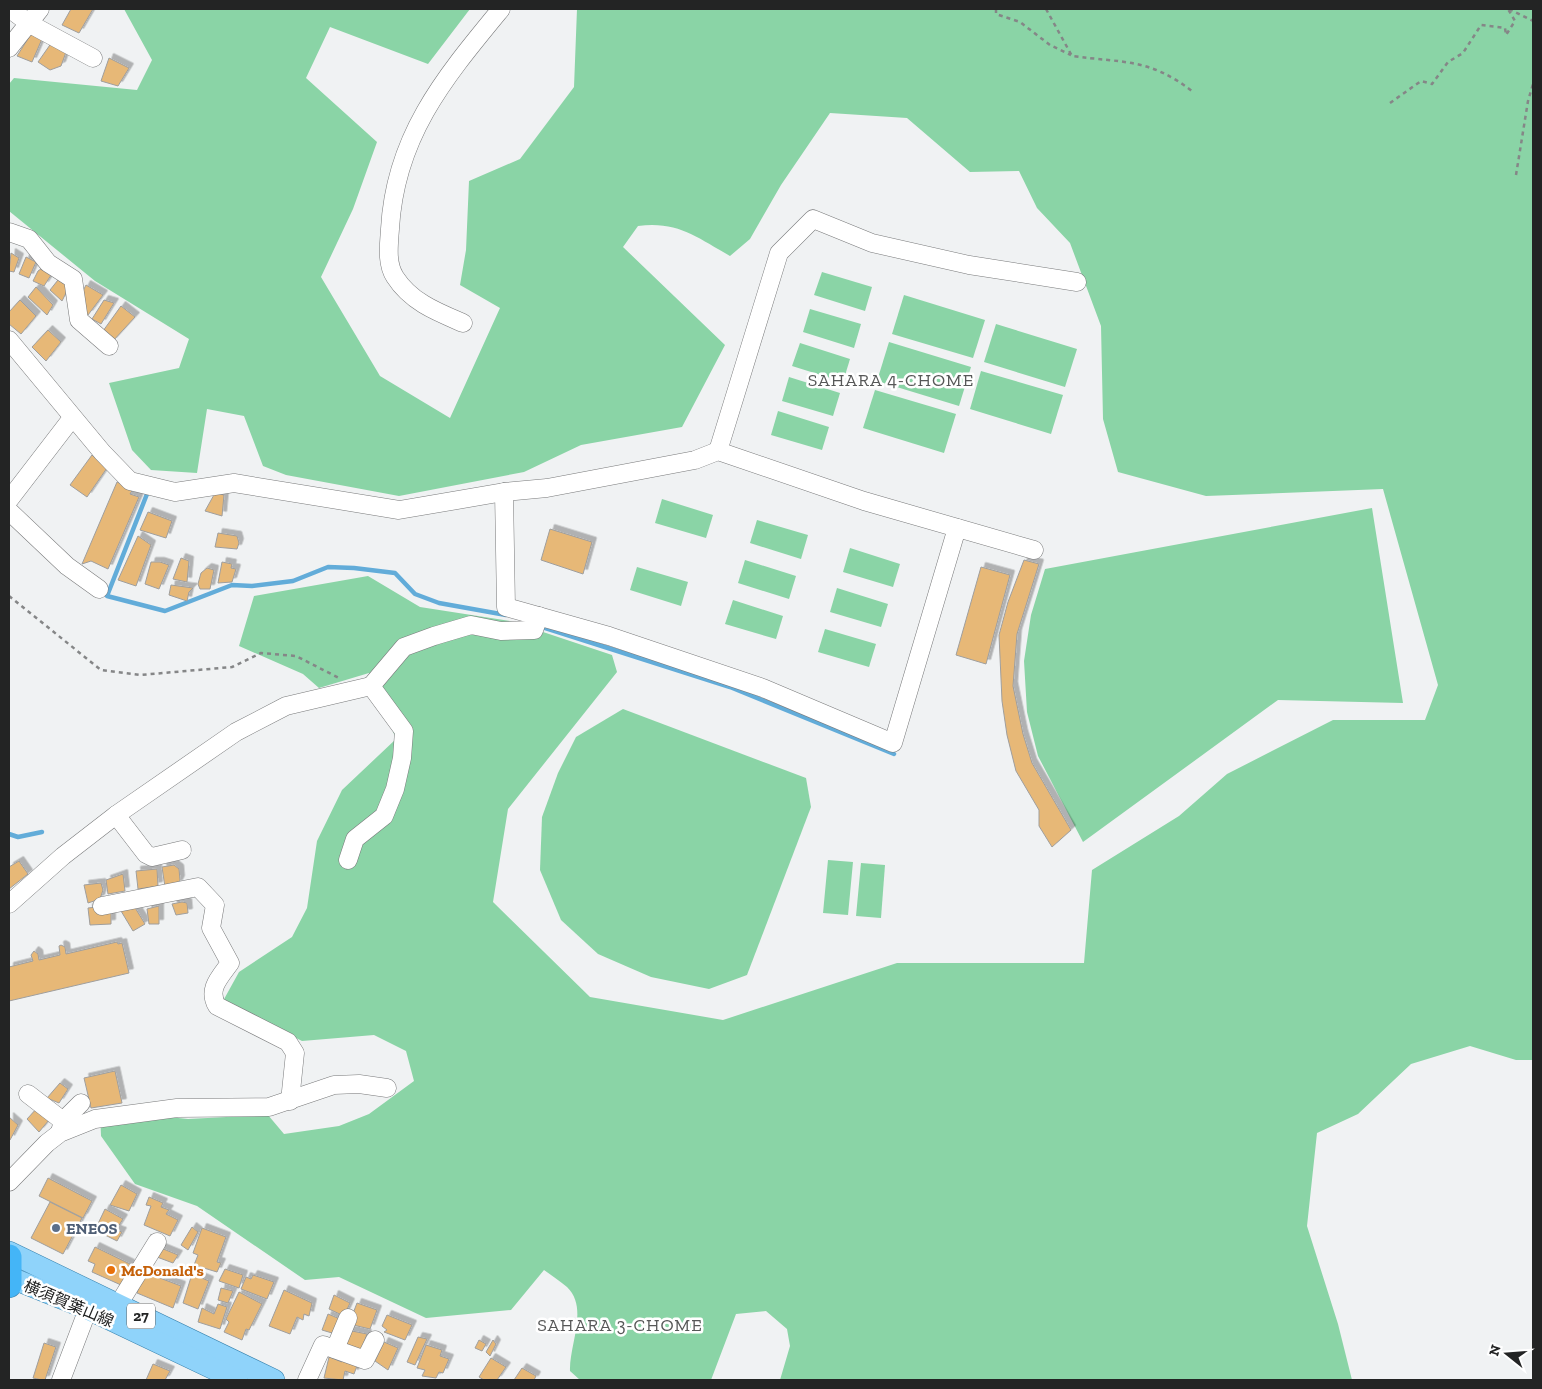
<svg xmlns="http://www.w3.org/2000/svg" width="1542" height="1389" font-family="'Zilla Slab','Noto Sans JP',serif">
	<defs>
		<filter id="shadow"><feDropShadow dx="4.5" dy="-4.5" stdDeviation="0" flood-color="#0004"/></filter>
	</defs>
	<rect width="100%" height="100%" fill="#f0f2f3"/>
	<g fill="#8ad4a6">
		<path d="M124,9H470L428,64L330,27L306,78L377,142L353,209L321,277L380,376L450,418L500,308L460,285L466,250L469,181L520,159L574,87L577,9H1533V1060H1516L1470,1046L1411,1064L1358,1114L1317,1133L1307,1226L1338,1324L1352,1380H780L790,1346L787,1329L766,1311L736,1314L711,1380H580L570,1371C569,1345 589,1308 567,1287C560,1281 552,1276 544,1270L511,1310L426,1318L339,1277L305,1280L197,1206L135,1184L101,1136L100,1110L188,1119L268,1115L284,1134L339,1126L369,1114L414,1081L406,1051L374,1035L302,1041L223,1001L239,972L292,937L307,908L317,841L342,790L396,739L369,673L319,688L303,674L239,646L254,596L368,576L420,607L510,621L612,655L617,672L508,809L493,902L590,997L723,1020L897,963H1084L1092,870L1179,816L1227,774L1333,720H1425L1438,685L1383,489L1206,496L1118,472L1103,419L1101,326L1070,243L1037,208L1019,171L970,172L907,118L830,113L781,185L750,239L730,256C696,237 678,221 638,226L623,247L725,345L682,427L581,445L524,472L399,496L286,475L263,466L244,416L207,409L197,473L151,470L132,450L109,383L179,368L189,339L95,281L9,211V84L14,78L137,90L152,60Z"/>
		<polygon points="822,272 872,287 865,311 814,295"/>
		<polygon points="904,295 985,320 973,358 892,334"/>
		<polygon points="810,309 861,324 854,348 803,332"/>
		<polygon points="996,324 1077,349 1065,387 984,362"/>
		<polygon points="889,342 971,367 959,406 877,381"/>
		<polygon points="800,343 850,359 843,382 792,366"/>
		<polygon points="981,371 1063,395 1051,434 970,409"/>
		<polygon points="789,377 840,393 833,416 782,401"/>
		<polygon points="875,390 956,414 944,453 863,428"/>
		<polygon points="778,411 829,427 822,450 771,435"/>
		<polygon points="662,499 713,515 706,538 655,523"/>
		<polygon points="1372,508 1403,703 1278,700 1083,842 1038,756 1027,712 1024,661 1031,615 1045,569"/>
		<polygon points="757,520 808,535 801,559 750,543"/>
		<polygon points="850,548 900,564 893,587 843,572"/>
		<polygon points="745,560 796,576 789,599 738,583"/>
		<polygon points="637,567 688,582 681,606 630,590"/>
		<polygon points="837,588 888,604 881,627 830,612"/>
		<polygon points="733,600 783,616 776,639 725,624"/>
		<polygon points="825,629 876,644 869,667 818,652"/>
		<polygon points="623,709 806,778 811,807 747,975 709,989 651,977 598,954 561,920 540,870 542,817 558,773 576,737"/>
		<polygon points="828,860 853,862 848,915 823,913"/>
		<polygon points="861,863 885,865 881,918 856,916"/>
	</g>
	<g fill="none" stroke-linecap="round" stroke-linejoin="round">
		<g stroke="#62acd9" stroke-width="4.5">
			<polyline points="147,494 107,596 165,611 232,585 252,586 293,581 328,567 354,568 395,573 415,594 439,603 506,615"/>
			<polyline points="539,626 730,687 894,754"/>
			<polyline points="9,834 18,837 42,832"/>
		</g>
	</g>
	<g fill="#e7b877" stroke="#9f9e9d" filter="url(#shadow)">
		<polygon points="71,9 93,9 79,33 62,25"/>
		<polygon points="31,34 42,39 32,62 17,56"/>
		<polygon points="52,42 66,52 61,66 50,70 38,62"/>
		<polygon points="109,58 129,68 118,86 101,81"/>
		<polygon points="11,253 19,258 14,272 9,271"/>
		<polygon points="26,257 36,262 29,278 19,274"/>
		<polygon points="45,266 53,272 44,286 33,281 38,271"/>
		<polygon points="58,280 69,287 62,301 50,290"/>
		<polygon points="86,285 103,295 88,315 81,309 81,295"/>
		<polygon points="36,287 53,305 47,315 28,297"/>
		<polygon points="20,300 36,316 21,334 9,324 9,312"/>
		<polygon points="104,300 114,303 101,324 92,319"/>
		<polygon points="121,306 135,317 112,342 103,331"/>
		<polygon points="48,330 61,342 46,361 32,347"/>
		<polygon points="92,455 107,468 87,497 70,485"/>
		<polygon points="117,482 133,489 130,494 139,497 108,569 91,561 82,564"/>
		<polygon points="215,493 224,495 222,516 205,511"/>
		<polygon points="148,512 172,521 166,538 140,530"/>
		<polygon points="550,529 592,542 583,574 541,560"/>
		<polygon points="218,533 237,536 239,543 237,549 215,547"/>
		<polygon points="138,536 151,545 136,586 118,580"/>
		<polygon points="181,558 189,561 187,582 173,579"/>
		<polygon points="1024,560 1039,564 1017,634 1013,686 1023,734 1032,763 1071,830 1052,847 1039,826 1039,810 1016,771 1007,735 1002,701 999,635 1008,602"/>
		<polygon points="151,562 160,562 169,565 159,589 145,584"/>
		<polygon points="222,562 232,564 231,568 236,569 232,582 218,583"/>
		<polygon points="981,567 1010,575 986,664 956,655"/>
		<polygon points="207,568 214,570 210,589 200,589 198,584 201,573"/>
		<polygon points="171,585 193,588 189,592 187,601 169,595"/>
		<polygon points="19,861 28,874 9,889 9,867"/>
		<polygon points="174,865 179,869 180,880 178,884 165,887 162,867"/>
		<polygon points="157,869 158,886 138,889 136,871"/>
		<polygon points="123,874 125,891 108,894 106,880"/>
		<polygon points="101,883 103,890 100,899 88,903 84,885"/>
		<polygon points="182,902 187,903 188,913 176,915 172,904"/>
		<polygon points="134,906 145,924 133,931 121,911"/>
		<polygon points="159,906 159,924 149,924 147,909"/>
		<polygon points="97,907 98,914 111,912 111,924 90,925 88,908"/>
		<polygon points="117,942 118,944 122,943 129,973 9,1001 9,967 33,961 31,955 34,951 38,954 39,960 60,955 59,946 61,945 65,947 66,954"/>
		<polygon points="115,1071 122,1103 91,1108 84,1078"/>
		<polygon points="60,1083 68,1089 59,1103 47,1098"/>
		<polygon points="39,1106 49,1120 39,1132 27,1119"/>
		<polygon points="9,1117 18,1125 10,1140 9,1139"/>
		<polygon points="48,1178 92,1201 83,1218 39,1196"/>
		<polygon points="121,1185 137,1194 129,1211 110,1205"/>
		<polygon points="149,1197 163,1203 161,1207 169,1210 166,1214 178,1220 170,1236 144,1225 151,1206 146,1205"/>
		<polygon points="50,1202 82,1218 63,1254 31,1238"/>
		<polygon points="105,1209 123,1219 116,1230 122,1232 117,1241 95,1230"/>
		<polygon points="192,1227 198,1232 188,1250 181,1245"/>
		<polygon points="202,1228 226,1237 217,1262 221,1263 217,1272 194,1265 198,1255 193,1253"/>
		<polygon points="95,1247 130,1264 121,1285 92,1272 95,1264 88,1261"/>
		<polygon points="161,1248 178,1255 173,1263 157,1257"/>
		<polygon points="225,1269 243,1275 239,1288 219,1281"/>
		<polygon points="144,1272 181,1286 173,1308 137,1293"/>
		<polygon points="192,1274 209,1281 198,1309 183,1303"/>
		<polygon points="253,1275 274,1282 267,1299 241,1289 246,1277 251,1279"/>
		<polygon points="221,1288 233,1291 228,1303 218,1300"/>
		<polygon points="284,1290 312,1303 309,1316 304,1314 303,1320 297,1317 290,1334 269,1326"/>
		<polygon points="239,1292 262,1304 249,1330 246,1329 242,1340 224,1332 229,1322 226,1319"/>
		<polygon points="334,1295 350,1303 344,1316 329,1309"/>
		<polygon points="357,1303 377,1310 370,1329 349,1324"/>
		<polygon points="218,1304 227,1307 220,1329 198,1322 202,1308 214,1314"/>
		<polygon points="328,1314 340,1319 332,1333 322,1330"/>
		<polygon points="387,1315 412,1325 405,1340 384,1332 387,1330 382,1326"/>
		<polygon points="347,1330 367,1334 360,1353 344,1348"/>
		<polygon points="418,1337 427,1339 415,1365 407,1362"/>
		<polygon points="479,1340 486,1344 482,1351 475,1348"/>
		<polygon points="493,1340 496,1344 490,1356 486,1352"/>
		<polygon points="384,1342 398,1348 388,1370 375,1361"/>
		<polygon points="44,1343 56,1347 45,1380 42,1380 33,1378"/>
		<polygon points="426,1345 442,1350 440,1356 449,1359 443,1373 439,1372 436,1378 422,1376 425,1370 417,1368"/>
		<polygon points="329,1357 342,1362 344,1358 358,1363 354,1374 345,1371 343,1380 324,1378"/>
		<polygon points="491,1358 506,1367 497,1380 484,1380 479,1377"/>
		<polygon points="153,1364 170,1371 165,1380 146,1380"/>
		<polygon points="522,1368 536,1376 534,1380 514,1380"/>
	</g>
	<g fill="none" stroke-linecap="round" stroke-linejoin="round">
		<g stroke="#797a7b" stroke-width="19">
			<g id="minor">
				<polyline points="10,9 30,24 93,58"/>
				<polyline points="9,48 40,9"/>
				<polyline points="9,232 29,239 48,263 73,279 79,320 109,346"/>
				<path d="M463,323C437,312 411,302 395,277C386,263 389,244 390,229C395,136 445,77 501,9"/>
				<polyline points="9,340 102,452 130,481 175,492 234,483 399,510 504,492 547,488 695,460 718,451 864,501 1034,550"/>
				<polyline points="718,451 779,253 813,219 872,243 969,265 1077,282"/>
				<polyline points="504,492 506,607 609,636 763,688 893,743 957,528"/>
				<polyline points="9,500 72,418"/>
				<polyline points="9,511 67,566 99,589"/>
				<polyline points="116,815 146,854 152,857 182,850"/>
				<polyline points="348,860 355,839 384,816 395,789 402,758 404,731 371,686 404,647 434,636 471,625 501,631 534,630 539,616"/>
				<polyline points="9,904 63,856 116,815 236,732 286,706 371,686"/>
				<path d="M102,906L198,887L215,905L211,928L230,963C220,977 207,989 217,1006L288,1042L295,1053L290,1101"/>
				<polyline points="28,1094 63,1121"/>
				<polyline points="60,1132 63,1121 81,1103"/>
				<polyline points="9,1182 47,1143 60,1133 95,1119 177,1108 269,1107 334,1085 359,1084 387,1088"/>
				<polyline points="118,1305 157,1242"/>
				<polyline points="335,1349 348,1318"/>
				<polyline points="61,1380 88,1309"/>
				<polyline points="307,1380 323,1345 365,1360 375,1340"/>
			</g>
		</g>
		<g stroke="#3882ad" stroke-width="22">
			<g id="major">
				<polyline points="9,1252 274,1380"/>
				<polyline points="9,1277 88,1309 237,1380"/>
			</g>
		</g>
		<g stroke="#3882ad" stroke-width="26">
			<polyline id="highway" points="9,1257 9,1285"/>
		</g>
		<g stroke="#858687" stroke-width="2.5" stroke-dasharray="4 4" stroke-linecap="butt">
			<polyline points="996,9 996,14 1020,22 1050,45 1071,55"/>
			<path d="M1046,9L1072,56C1123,63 1149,58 1192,91"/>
			<polyline points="1509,9 1533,21"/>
			<polyline points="1390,103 1421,81 1432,84 1448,62 1463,53 1481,25 1505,28 1506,35 1515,21 1508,9"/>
			<polyline points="1516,175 1528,101 1533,84"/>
			<polyline points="9,596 101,670 140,675 232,667 261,653 296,656 339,678"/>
		</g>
		<use href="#minor" stroke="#fff" stroke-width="18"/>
		<use href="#major" stroke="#8fd3fa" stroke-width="21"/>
		<use href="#highway" stroke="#44b5f7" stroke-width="25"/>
	</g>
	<circle fill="#5c6f8a" stroke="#fff" stroke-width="2" cx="56" cy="1228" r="5"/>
	<circle fill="#e8710a" stroke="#fff" stroke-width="2" cx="111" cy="1270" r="5"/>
	<g text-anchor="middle" stroke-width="5" stroke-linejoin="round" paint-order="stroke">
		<rect fill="#fff" stroke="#656666" stroke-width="1" x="127" y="1303.5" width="28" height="25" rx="4"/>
		<g font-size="15" font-weight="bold" fill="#232424">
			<text x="141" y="1321">27</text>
		</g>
		<g font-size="16" font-weight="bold" fill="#4e5e75" stroke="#fff" text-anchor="start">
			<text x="66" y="1234">ENEOS</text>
		</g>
		<g font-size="16" font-weight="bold" fill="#c56008" stroke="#fff" text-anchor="start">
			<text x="121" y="1276">McDonald's</text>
		</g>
		<g font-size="16" fill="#232424" stroke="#fff">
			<text transform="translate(69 1303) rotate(23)" y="6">横須賀葉山線</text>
		</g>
		<g font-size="18" letter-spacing="1" fill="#575858" stroke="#fff">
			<text x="891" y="386">SAHARA 4-CHOME</text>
			<text x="620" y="1331">SAHARA 3-CHOME</text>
		</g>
	</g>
	<rect width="1542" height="1389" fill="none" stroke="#232424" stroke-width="20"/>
	<g transform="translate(1507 1354) rotate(287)" stroke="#ffffff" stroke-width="4" paint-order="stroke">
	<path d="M0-4L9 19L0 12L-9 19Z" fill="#232424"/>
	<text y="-8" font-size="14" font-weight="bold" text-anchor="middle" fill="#232424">N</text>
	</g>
</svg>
